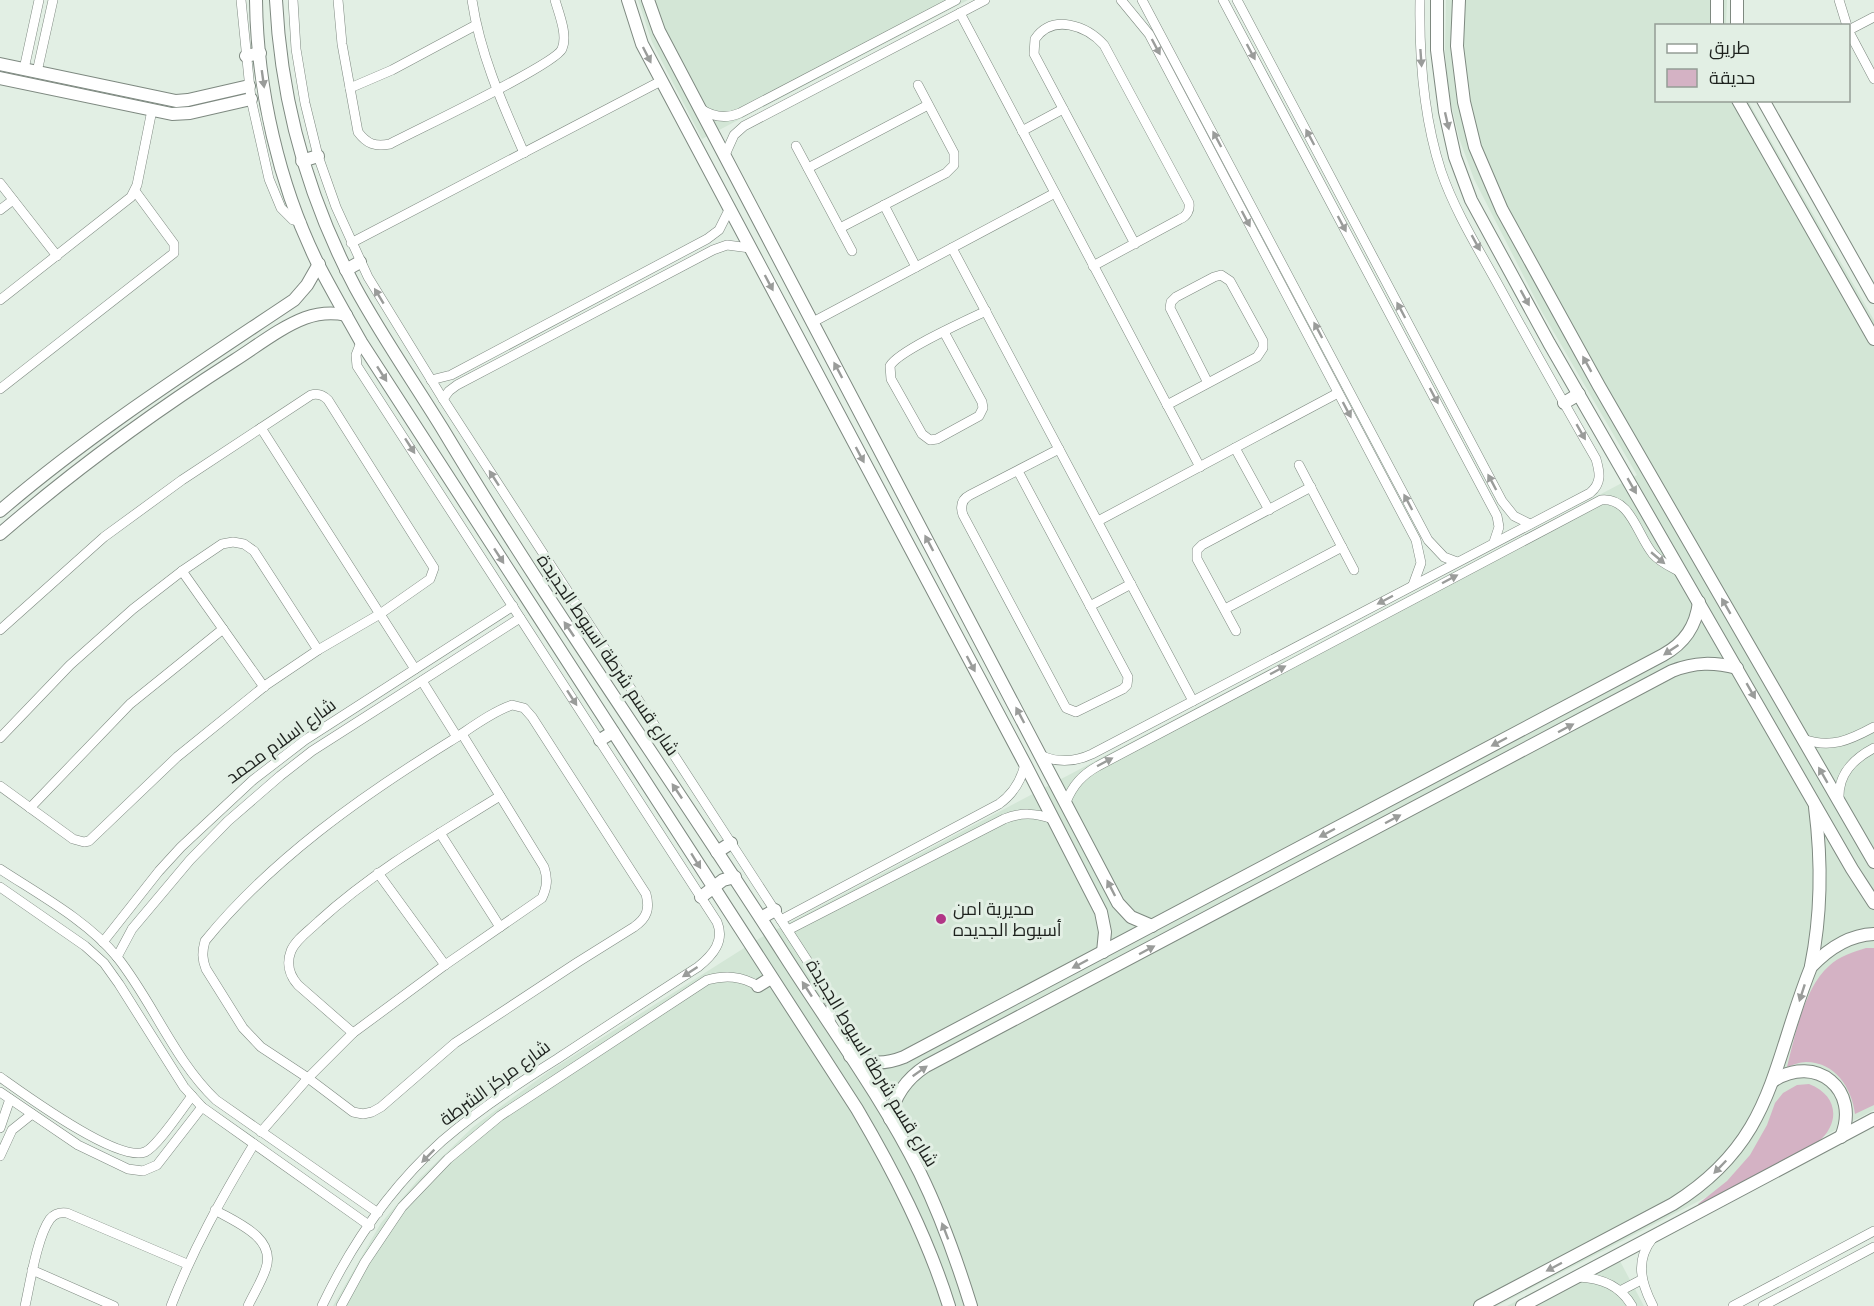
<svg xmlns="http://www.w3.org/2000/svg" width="1874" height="1306" font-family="Karla,Cairo,sans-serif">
	<rect width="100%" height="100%" fill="#e2efe4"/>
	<g fill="#d3e6d6">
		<polygon points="638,0 968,0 702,139 652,42"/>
		<polygon points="1446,0 1727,0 1726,25 1656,26 1656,100 1748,101 1874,320 1874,1110 1497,1306 333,1306 381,1223 417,1181 473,1127 548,1072 760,938 1637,475 1542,312 1474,179 1459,138 1449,95 1445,51"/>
		<polygon points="1614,1250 1644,1306 1507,1306"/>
	</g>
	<g fill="#d4b2c4">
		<path d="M1866,948H1874V1105L1855,1114C1852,1088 1835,1062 1806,1062C1800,1062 1793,1065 1787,1067C1795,1036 1804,988 1829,966C1839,956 1854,952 1866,948Z"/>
		<path d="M1809,1084C1838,1095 1841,1123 1818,1142L1699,1206L1698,1204L1727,1181L1750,1155L1767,1125L1775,1103L1783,1093L1797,1085Z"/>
	</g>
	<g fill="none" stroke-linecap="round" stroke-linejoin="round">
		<g stroke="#7e8980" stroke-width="10">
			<g id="street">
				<polyline points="241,0 251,99 269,179 281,208 293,220 301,222"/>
				<polyline points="293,0 296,49 305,103 318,156 336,207 368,277 443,399 827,991 831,1004 830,1026"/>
				<path d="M338,0L342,44L358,132C367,144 375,147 390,144C414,131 555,65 562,49C568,35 559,14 555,0"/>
				<path d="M472,0C480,54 502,103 524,153"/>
				<polyline points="1121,0 1149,34 1416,540 1421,563 1413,585"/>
				<polyline points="1142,0 1428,540 1444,557 1457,562"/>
				<polyline points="1223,0 1497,516 1499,527 1494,542"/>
				<polyline points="1237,0 1502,501 1514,516 1530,524"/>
				<polyline points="1839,0 1847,26"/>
				<polyline points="960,13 1200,467"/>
				<polyline points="1848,30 1874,79"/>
				<polyline points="1849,30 1874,17"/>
				<polyline points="24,69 39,0"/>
				<polyline points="37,72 53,0"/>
				<polyline points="350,88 392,70 476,25"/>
				<path d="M701,109C713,117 726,119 740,113L956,0"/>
				<polyline points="1022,131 1063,109"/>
				<polyline points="796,146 852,251"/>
				<polyline points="725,155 734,135 744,126 985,0"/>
				<polyline points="808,168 928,105"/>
				<polyline points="0,183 57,256"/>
				<polyline points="884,205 916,267"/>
				<polyline points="0,210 13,200"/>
				<polyline points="840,228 946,173 954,165 954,153 918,85"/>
				<polyline points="351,243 661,81"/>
				<polyline points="952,248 1193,701"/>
				<path d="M1093,266L1180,219C1187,216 1190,210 1189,203L1104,45C1087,26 1053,13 1035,39L1034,54L1135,244"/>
				<polyline points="0,300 131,197 137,185 152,110"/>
				<polyline points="813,322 1055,193"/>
				<path d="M944,332L982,402L983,408L979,416L937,439L930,440L922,434L891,379L890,366C898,351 967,320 986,311"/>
				<polyline points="431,380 451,375 707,239 719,230 729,210"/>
				<polyline points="0,389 174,253 174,244 135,191"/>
				<polyline points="443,399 449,391 457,385 713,250 727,245 750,248"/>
				<polyline points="1167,405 1257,357 1263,348 1263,341 1230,281 1221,275 1214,277 1176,297 1171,302 1170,308 1208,383"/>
				<polyline points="261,428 415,669"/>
				<polyline points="1235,448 1269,510"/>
				<polyline points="1299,465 1354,570"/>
				<path d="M1018,471L1128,677L1127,685L1123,689L1076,712L1066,708L963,515C960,506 962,499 970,495L1059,449"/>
				<polyline points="1098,521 1338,393"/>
				<polyline points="182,571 264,687"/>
				<polyline points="1090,606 1131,584"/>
				<polyline points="1225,609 1342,547"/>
				<path d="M0,630L104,537L182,480L311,395C318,393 323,395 328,400L434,568L430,579L380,614L318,650L266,685L177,757L89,841L84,842L73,839L0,786"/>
				<polyline points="1236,631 1197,559 1197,550 1202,545 1311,487"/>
				<polyline points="422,681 457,737"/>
				<path d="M512,705L524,708L532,717L646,894C650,909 647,918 634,927L578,962L455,1043L381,1107L372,1112L363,1114L353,1112L308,1078L261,1047L243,1028L206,969C202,959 202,952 205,941C271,860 360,797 449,742C467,731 491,712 512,705Z"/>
				<polyline points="0,738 70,665 133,609 182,571 222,544 233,542 244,544 254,551 318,650"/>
				<path d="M1803,739C1831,749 1850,740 1874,727"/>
				<path d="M1042,756C1059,763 1075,762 1092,754L1590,493C1602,483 1600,473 1596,459C1562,400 1529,341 1496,281C1476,245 1454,209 1441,171C1423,116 1419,57 1420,0"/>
				<path d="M1839,799C1838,774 1853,759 1874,748"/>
				<path d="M1066,802C1073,785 1082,775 1098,766L1601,500C1631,497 1637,535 1653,554C1660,562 1671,567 1680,572"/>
				<polyline points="30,808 130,704 223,629"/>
				<polyline points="440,833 500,927"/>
				<path d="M0,869C38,894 88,921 117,957C153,1002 174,1060 216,1100L378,1213"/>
				<polyline points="378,873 445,965"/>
				<polyline points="0,887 85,946 104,963 119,984 184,1087 202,1107 370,1226"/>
				<path d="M781,920L999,804C1013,794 1021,782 1025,764"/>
				<path d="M788,930L1004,819C1021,812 1035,813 1053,819"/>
				<polyline points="103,942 159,871 181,847 253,780 305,740 513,606"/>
				<polyline points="117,957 132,929 190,860 228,821 280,776 312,751 520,618"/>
				<path d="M353,1033L298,985C290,976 286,964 291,951C296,939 310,930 319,921C374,871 437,835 500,796"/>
				<path d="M0,1077C24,1094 118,1163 145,1152C157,1147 182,1109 192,1096"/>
				<polyline points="0,1092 78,1145 128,1169 143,1171 157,1165 202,1107"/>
				<polyline points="0,1128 10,1099"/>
				<path d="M261,1132L308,1078L353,1033L445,965L542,898C547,887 548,879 544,867L462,734"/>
				<polyline points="0,1156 12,1130 32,1114"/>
				<path d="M215,1210C235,1222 276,1237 266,1268C262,1281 254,1293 248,1306"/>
				<path d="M1652,1239C1635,1261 1641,1283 1653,1306"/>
				<polyline points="32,1270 114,1306"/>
				<path d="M1578,1277C1601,1278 1620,1285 1632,1306"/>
				<polyline points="1620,1291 1641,1280"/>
				<path d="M25,1306C30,1284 37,1237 50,1219C55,1213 60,1212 67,1213L187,1264"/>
				<path d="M171,1306C193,1249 222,1197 254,1144"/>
				<path d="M322,1306C351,1245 392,1186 442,1141C478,1110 517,1084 557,1059C604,1028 651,997 698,967C713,955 725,941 717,922L357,366L356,355L361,342"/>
				<path d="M341,1306L365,1262L402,1207L448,1159L500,1116L707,980C726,975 741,976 758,986"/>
				<polyline points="1733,1306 1874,1231"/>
				<polyline points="1763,1306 1874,1247"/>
			</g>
		</g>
		<g stroke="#7e8980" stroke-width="14">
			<g id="secondary">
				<path d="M256,0C257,89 279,186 319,266C332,291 347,317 361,342L857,1109C894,1172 927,1236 949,1306"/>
				<path d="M276,0C281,102 307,196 355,287C381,335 413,381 442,428C550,608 672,779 785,956C831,1028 882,1097 920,1173C941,1216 957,1261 971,1306"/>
				<polyline points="628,0 642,44 1025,764 1101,912 1105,932 1103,952"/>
				<polyline points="648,0 659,31 1118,903 1131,917 1152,926"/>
				<polyline points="1437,0 1437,50 1445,112 1455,157 1471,200 1549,343 1852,869 1874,903"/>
				<polyline points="1459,0 1457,46 1464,102 1475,147 1502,210 1599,386 1874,862"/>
				<polyline points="1737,0 1737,26"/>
				<polyline points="1717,26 1717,0"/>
				<polyline points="246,56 260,53"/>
				<polyline points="0,64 176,101 188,100 249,86"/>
				<polyline points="0,78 172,114 190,113 251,99"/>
				<polyline points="1738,100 1874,339"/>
				<polyline points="1763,100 1874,297"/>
				<polyline points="302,161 318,156"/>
				<polyline points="346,270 360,262"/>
				<polyline points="1564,403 1579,394"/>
				<path d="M0,511C92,432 194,367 294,300L307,285L319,264"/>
				<path d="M0,534C74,470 152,413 235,360C257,346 281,327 305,318C319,313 332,312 346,315"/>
				<polyline points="600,740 613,732"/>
				<polyline points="717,852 731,843"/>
				<polyline points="701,897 723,880 735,877"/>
				<polyline points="761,918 775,910"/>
				<path d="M1811,966C1822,912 1822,862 1815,807"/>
				<polyline points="758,986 771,978"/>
				<path d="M850,1056C869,1064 884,1065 904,1057L1663,655C1685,643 1696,626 1699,602"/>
				<path d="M1773,1081C1816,1053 1861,1090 1841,1137"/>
				<path d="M890,1119C894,1096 906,1079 926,1066L1672,671C1695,662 1714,662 1737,668"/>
				<path d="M1480,1306L1673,1204C1774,1141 1771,1067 1811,967C1828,949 1848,935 1874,934"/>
				<polyline points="1522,1306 1874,1119"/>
			</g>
		</g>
		<use href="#street" stroke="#fff" stroke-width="9"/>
		<use href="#secondary" stroke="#fff" stroke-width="12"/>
	</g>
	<defs><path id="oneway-solid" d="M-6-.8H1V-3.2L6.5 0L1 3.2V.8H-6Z" transform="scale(1.5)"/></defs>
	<g fill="#9a9c9a">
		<use href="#oneway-solid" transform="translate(1156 47) rotate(62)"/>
		<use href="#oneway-solid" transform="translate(1251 52) rotate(62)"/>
		<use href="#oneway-solid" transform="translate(647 55) rotate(63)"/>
		<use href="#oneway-solid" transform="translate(1421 58) rotate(86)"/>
		<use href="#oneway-solid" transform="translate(263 79) rotate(82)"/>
		<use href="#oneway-solid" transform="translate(1447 121) rotate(77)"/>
		<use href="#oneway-solid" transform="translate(1310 137) rotate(-118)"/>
		<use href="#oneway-solid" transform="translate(1217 139) rotate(-118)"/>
		<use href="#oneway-solid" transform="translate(1246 219) rotate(62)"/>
		<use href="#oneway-solid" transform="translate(1342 224) rotate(62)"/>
		<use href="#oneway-solid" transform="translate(1476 243) rotate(61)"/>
		<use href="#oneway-solid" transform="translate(769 283) rotate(62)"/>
		<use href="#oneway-solid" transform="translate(379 296) rotate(-121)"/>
		<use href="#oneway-solid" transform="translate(1525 298) rotate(61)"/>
		<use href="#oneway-solid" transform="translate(1401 310) rotate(-118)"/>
		<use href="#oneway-solid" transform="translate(1318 330) rotate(-118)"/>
		<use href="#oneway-solid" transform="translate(1587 364) rotate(-119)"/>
		<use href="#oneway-solid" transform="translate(838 370) rotate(-118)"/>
		<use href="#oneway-solid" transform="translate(382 374) rotate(57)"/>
		<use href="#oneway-solid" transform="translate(1434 396) rotate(62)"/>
		<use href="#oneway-solid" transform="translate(1347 410) rotate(62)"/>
		<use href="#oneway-solid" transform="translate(1581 432) rotate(60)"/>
		<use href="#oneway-solid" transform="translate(410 446) rotate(57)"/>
		<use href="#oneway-solid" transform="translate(860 455) rotate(62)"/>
		<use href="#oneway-solid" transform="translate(494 478) rotate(-123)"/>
		<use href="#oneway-solid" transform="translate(1492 482) rotate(-118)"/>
		<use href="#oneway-solid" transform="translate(1632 486) rotate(60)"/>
		<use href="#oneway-solid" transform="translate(1408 502) rotate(-118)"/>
		<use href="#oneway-solid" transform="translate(929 543) rotate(-118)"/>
		<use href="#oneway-solid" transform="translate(499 556) rotate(57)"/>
		<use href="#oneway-solid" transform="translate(1658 558) rotate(40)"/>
		<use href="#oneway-solid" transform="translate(1450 579) rotate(-28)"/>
		<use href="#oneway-solid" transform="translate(1385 600) rotate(152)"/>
		<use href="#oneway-solid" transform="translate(1726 606) rotate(-120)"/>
		<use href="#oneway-solid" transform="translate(569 629) rotate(-124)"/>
		<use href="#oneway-solid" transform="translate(1671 650) rotate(146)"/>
		<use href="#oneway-solid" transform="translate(971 664) rotate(62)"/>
		<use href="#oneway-solid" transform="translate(1278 670) rotate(-28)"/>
		<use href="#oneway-solid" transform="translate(1751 691) rotate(60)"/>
		<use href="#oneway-solid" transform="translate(572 698) rotate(57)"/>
		<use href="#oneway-solid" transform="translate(1020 715) rotate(-118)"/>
		<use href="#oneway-solid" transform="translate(1566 728) rotate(-28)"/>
		<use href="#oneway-solid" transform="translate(1499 742) rotate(152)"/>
		<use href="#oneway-solid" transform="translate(1105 762) rotate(-28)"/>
		<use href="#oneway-solid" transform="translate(1823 775) rotate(-120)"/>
		<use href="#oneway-solid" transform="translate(677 791) rotate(-124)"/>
		<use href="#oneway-solid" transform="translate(1393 819) rotate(-28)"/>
		<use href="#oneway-solid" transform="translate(1327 833) rotate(152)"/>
		<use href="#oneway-solid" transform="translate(696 861) rotate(58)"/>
		<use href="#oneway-solid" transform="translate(1111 888) rotate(-117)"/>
		<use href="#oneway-solid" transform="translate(1147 950) rotate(-28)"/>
		<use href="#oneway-solid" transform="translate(1080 964) rotate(152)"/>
		<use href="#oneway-solid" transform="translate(690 972) rotate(147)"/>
		<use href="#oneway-solid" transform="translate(807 989) rotate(-123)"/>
		<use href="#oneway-solid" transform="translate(1802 993) rotate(108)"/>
		<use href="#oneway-solid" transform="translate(920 1071) rotate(-35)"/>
		<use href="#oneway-solid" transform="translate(428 1156) rotate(135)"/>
		<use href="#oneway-solid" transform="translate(1720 1167) rotate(134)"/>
		<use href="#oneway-solid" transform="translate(945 1231) rotate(-111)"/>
		<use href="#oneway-solid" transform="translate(1554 1267) rotate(152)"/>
	</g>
	<circle fill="#b13586" stroke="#e2efe4" stroke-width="2" cx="941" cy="919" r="6"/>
	<g text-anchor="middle" stroke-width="6" stroke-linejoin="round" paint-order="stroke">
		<g font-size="18" fill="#1e221e" stroke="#e2efe4">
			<text transform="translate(608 655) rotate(56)" y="6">شارع قسم شرطة اسيوط الجديدة</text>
			<text transform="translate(281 741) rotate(-36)" y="6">شارع اسلام محمد</text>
			<text transform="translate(872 1063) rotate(59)" y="6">شارع قسم شرطة اسيوط الجديدة</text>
			<text transform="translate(495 1083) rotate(-36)" y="6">شارع مركز الشرطة</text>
		</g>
		<g font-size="18" fill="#1e221e" stroke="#e2efe4" text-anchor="start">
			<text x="953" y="915">مديرية امن<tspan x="953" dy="21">أسيوط الجديده</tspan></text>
		</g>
	</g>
	<rect x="1655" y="24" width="195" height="78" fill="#e2efe4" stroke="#949d95" stroke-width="1.5"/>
	<rect x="1667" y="44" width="30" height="9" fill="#ffffff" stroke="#949d95" stroke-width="1.5"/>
	<text x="1709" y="54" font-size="18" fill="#1e221e">طريق</text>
	<rect x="1667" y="69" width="30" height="18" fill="#d4b2c4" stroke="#949d95" stroke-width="1.5"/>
	<text x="1709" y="84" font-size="18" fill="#1e221e">حديقة</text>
</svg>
